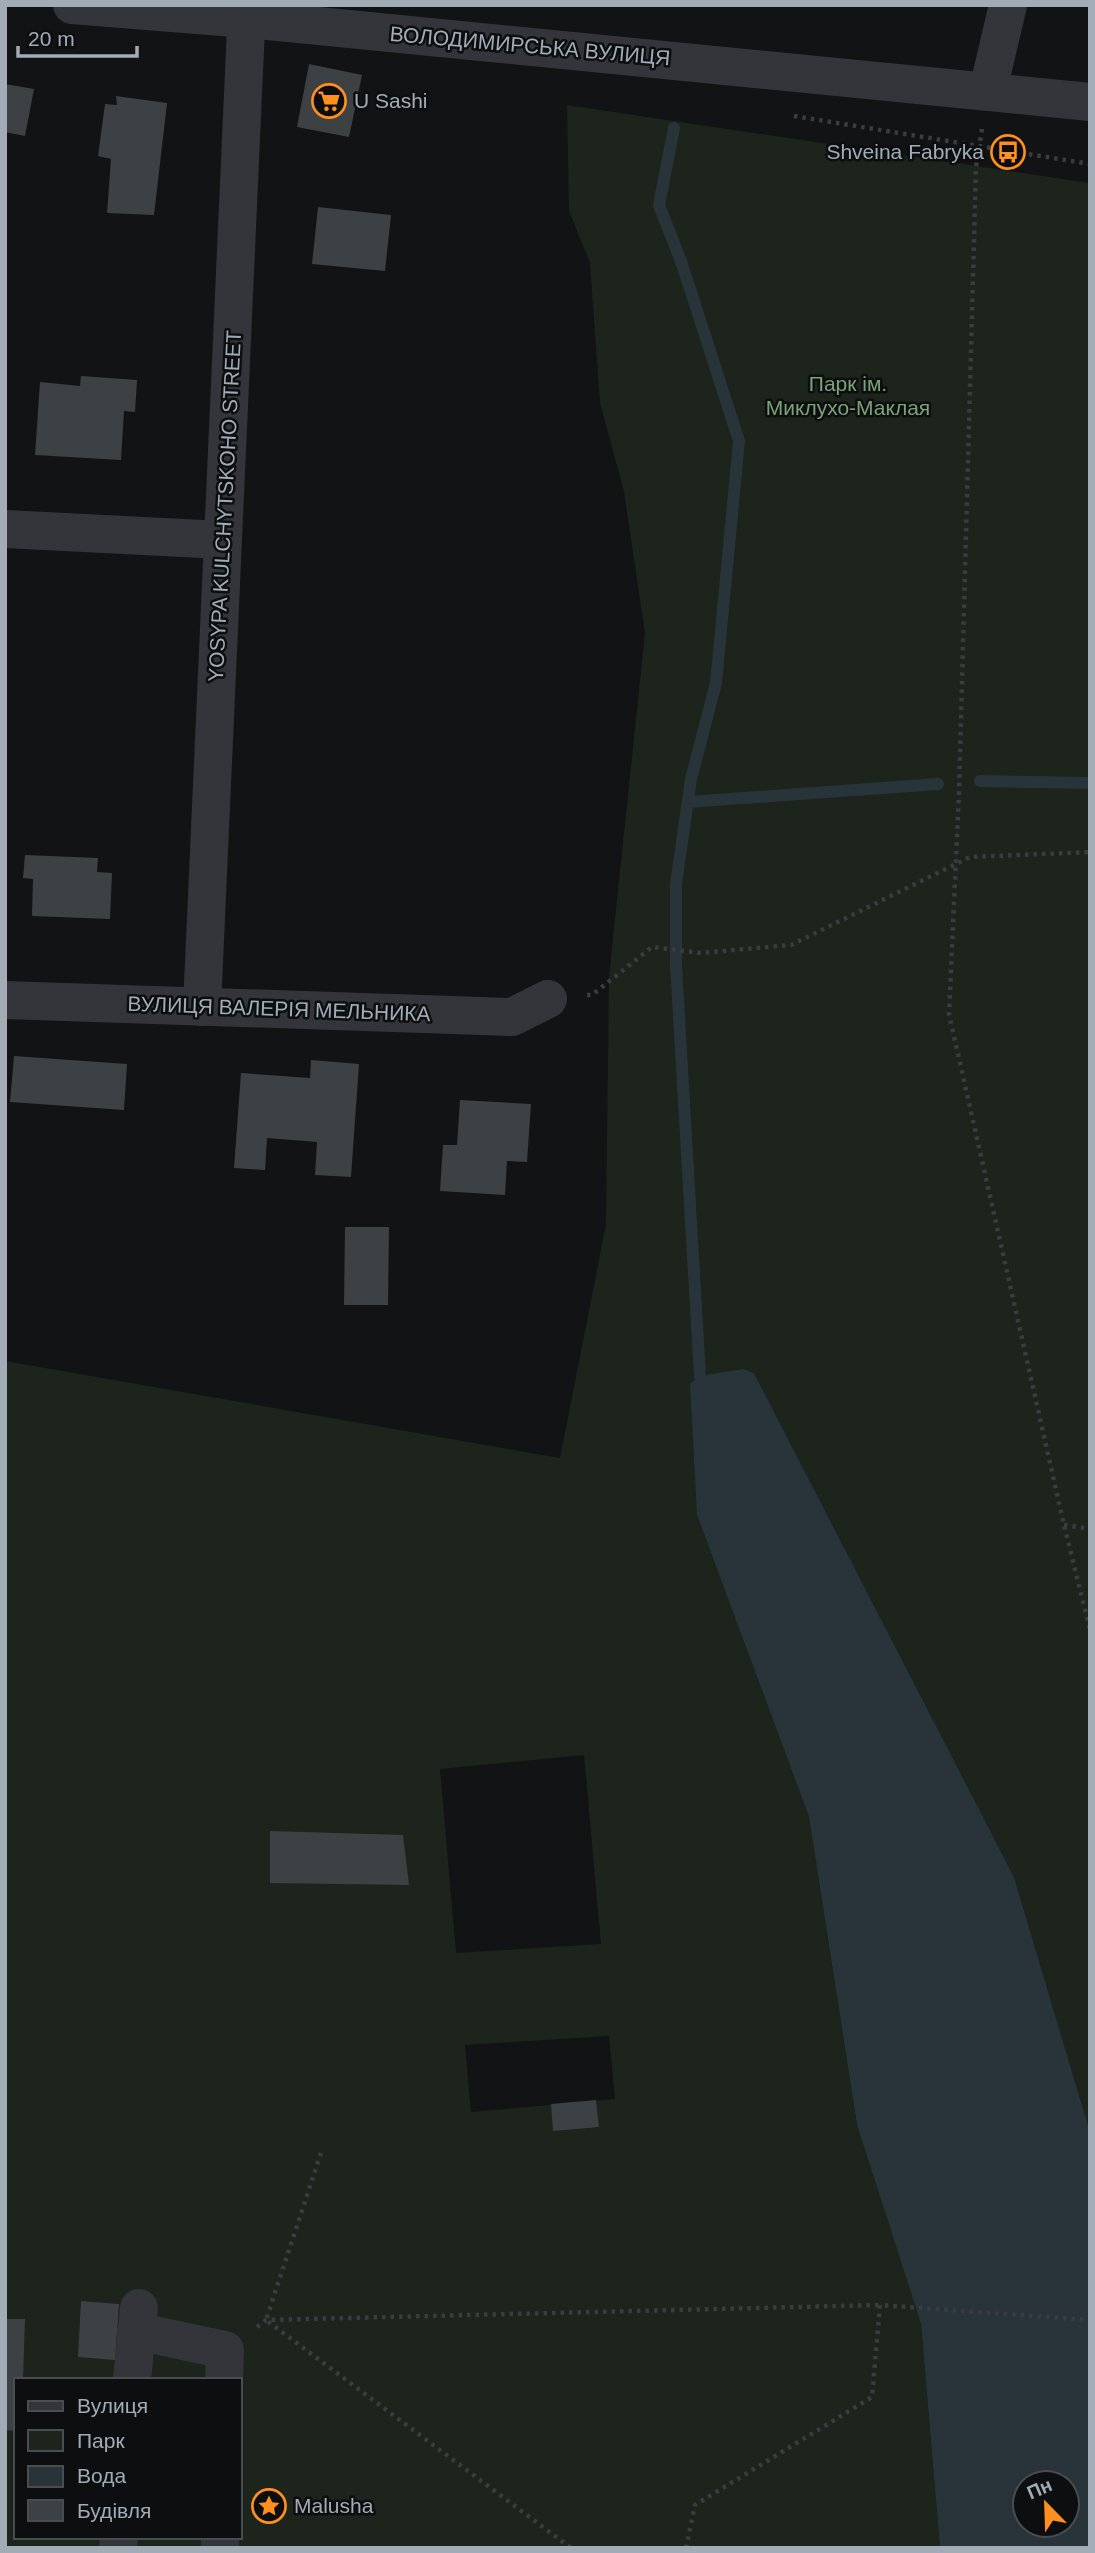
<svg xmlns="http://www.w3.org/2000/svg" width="1095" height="2553" font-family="Arial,sans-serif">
	<rect width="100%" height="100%" fill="#121314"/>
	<path fill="#1c241c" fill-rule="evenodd" d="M567,105L1090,183V2132L1014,1877L754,1373L743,1369L697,1515L809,1817L857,2125L921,2324L940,2548H5V1361L560,1458L606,1224L609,976L645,633L624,492L600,403L590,263L569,211ZM584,1755L601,1944L456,1953L440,1769ZM609,2036L615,2099L471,2112L465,2045ZM16,2380H240V2537H16Z"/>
	<path fill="#283439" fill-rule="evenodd" d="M743,1369L754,1373L1014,1877L1090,2132V2548H940L921,2324L857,2125L809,1817L697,1515L690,1384L700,1376ZM1025,2483H1067V2525H1025Z"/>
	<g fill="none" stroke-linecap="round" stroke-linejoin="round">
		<g stroke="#283439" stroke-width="12">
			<polyline points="674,128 659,205 682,264 739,441 716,683 691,779 676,884 676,965 700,1376 706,1390"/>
			<polyline points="980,781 1090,783"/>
			<polyline points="688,802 938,784"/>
		</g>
	</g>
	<g fill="#3e4144">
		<polygon points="309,64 362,75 349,137 297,127"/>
		<polygon points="5,84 34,89 25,136 5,132"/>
		<polygon points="116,96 167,103 154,215 107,213 111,159 98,156 105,104 117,105"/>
		<polygon points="318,207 391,215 385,271 312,264"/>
		<polygon points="81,376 137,380 135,412 124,411 121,460 35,455 40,382 80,386"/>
		<polygon points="25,855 98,858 97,872 112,873 110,919 32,916 33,879 23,878"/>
		<polygon points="14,1056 127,1064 124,1110 10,1102"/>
		<polygon points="311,1060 359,1064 351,1177 315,1175 317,1142 267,1138 265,1170 234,1168 241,1073 310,1078"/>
		<polygon points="460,1100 531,1104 527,1162 507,1161 505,1195 440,1191 443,1145 457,1145"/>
		<polygon points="345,1227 389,1227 388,1305 344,1305"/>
		<polygon points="270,1831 403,1835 409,1885 270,1883"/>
		<polygon points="596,2100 599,2127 553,2131 551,2104"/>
		<polygon points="81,2301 119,2304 115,2360 78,2357"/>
		<polygon points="5,2319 25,2319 23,2380 16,2380 16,2431 5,2430"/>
	</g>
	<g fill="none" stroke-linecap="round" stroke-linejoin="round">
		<g stroke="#393c41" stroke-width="4.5" stroke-dasharray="3.5 5" stroke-linecap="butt">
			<polyline points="794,116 1090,164"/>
			<polyline points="982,129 976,167 959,793 949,1014 1064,1525 1090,1630"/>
			<polyline points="587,995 592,995 652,947 701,953 791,945 970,857 1090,852"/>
			<polyline points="1064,1525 1090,1529"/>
			<polyline points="321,2153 266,2320 571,2548"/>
			<polyline points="257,2327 266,2320 880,2305"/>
			<polyline points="686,2548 695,2505 872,2397 880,2305 1090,2320"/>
		</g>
		<g stroke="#33353a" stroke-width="38">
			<polyline points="72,5 247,19 1090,102"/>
			<polyline points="988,90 1008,5"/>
			<polyline points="5,529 223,540"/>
			<polyline points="5,1000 512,1017 548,999"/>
			<polyline points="202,1007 247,5"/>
			<polyline points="136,2331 225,2350 224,2380"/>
			<polyline points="132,2380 139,2308"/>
			<polyline points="118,2548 119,2537"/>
			<polyline points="220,2548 220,2537"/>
		</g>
	</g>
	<defs>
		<g id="supermarket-ring" transform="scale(1.75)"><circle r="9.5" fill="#0d0e0f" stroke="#ff9020" stroke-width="1.5"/><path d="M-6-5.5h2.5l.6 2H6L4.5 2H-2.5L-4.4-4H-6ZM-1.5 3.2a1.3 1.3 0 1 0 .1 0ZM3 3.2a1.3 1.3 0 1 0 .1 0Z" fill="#ff9020"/></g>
		<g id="bus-ring" transform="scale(1.75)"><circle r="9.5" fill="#0d0e0f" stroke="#ff9020" stroke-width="1.5"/><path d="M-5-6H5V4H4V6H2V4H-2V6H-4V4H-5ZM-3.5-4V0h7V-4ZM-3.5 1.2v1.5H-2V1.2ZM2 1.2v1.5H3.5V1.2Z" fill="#ff9020"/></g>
		<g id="sight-ring" transform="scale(1.75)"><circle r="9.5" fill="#0d0e0f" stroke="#ff9020" stroke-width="1.5"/><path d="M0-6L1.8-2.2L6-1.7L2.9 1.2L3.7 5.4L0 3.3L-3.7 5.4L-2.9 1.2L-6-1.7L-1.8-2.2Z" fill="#ff9020"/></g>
	</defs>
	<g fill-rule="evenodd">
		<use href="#supermarket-ring" x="329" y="101"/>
		<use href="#bus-ring" x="1008" y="152"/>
		<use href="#sight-ring" x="269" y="2506"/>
	</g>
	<g text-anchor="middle" stroke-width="5" stroke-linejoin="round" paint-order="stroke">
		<g font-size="21" fill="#a2acb6" stroke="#0d0e0f">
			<text transform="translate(530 46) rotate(5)" y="7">ВОЛОДИМИРСЬКА ВУЛИЦЯ</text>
			<text transform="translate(225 506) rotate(-87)" y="7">YOSYPA KULCHYTSKOHO STREET</text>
			<text transform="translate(279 1009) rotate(2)" y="7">ВУЛИЦЯ ВАЛЕРІЯ МЕЛЬНИКА</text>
		</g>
		<g font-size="21" fill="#a2acb6" stroke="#0d0e0f" text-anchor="start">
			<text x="354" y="108">U Sashi</text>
			<text x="984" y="159" text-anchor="end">Shveina Fabryka</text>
			<text x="294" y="2513">Malusha</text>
		</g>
		<g font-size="21" fill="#7ca377" stroke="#0d0e0f">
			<text x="848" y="391">Парк ім.<tspan x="848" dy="24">Миклухо-Маклая</tspan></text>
		</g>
	</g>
	<rect width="1095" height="2553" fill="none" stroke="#a2acb6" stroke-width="14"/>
	<rect x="14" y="2378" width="228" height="161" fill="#0d0e0f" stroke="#494d52" stroke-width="2"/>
	<rect x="28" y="2401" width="35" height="10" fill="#33353a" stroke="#494d52" stroke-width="2"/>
	<text x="77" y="2413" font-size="21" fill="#a2acb6">Вулиця</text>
	<rect x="28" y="2430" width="35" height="21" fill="#1c241c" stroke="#494d52" stroke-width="2"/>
	<text x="77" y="2448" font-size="21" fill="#a2acb6">Парк</text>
	<rect x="28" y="2466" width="35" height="21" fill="#283439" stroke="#494d52" stroke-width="2"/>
	<text x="77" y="2483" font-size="21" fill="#a2acb6">Вода</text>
	<rect x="28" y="2500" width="35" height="21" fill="#3e4144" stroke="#494d52" stroke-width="2"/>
	<text x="77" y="2518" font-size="21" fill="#a2acb6">Будівля</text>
	<g transform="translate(1046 2504) rotate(337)"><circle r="33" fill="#0d0e0f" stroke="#494d52" stroke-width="2"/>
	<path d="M0-5L12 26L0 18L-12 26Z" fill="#ff9020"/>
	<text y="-10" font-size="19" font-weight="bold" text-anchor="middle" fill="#a2acb6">Пн</text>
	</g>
	<path d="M18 46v10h119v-10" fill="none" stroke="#a2acb6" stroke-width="3.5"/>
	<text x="28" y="46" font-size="21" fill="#a2acb6" stroke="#0d0e0f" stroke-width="5" paint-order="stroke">20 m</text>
</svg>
